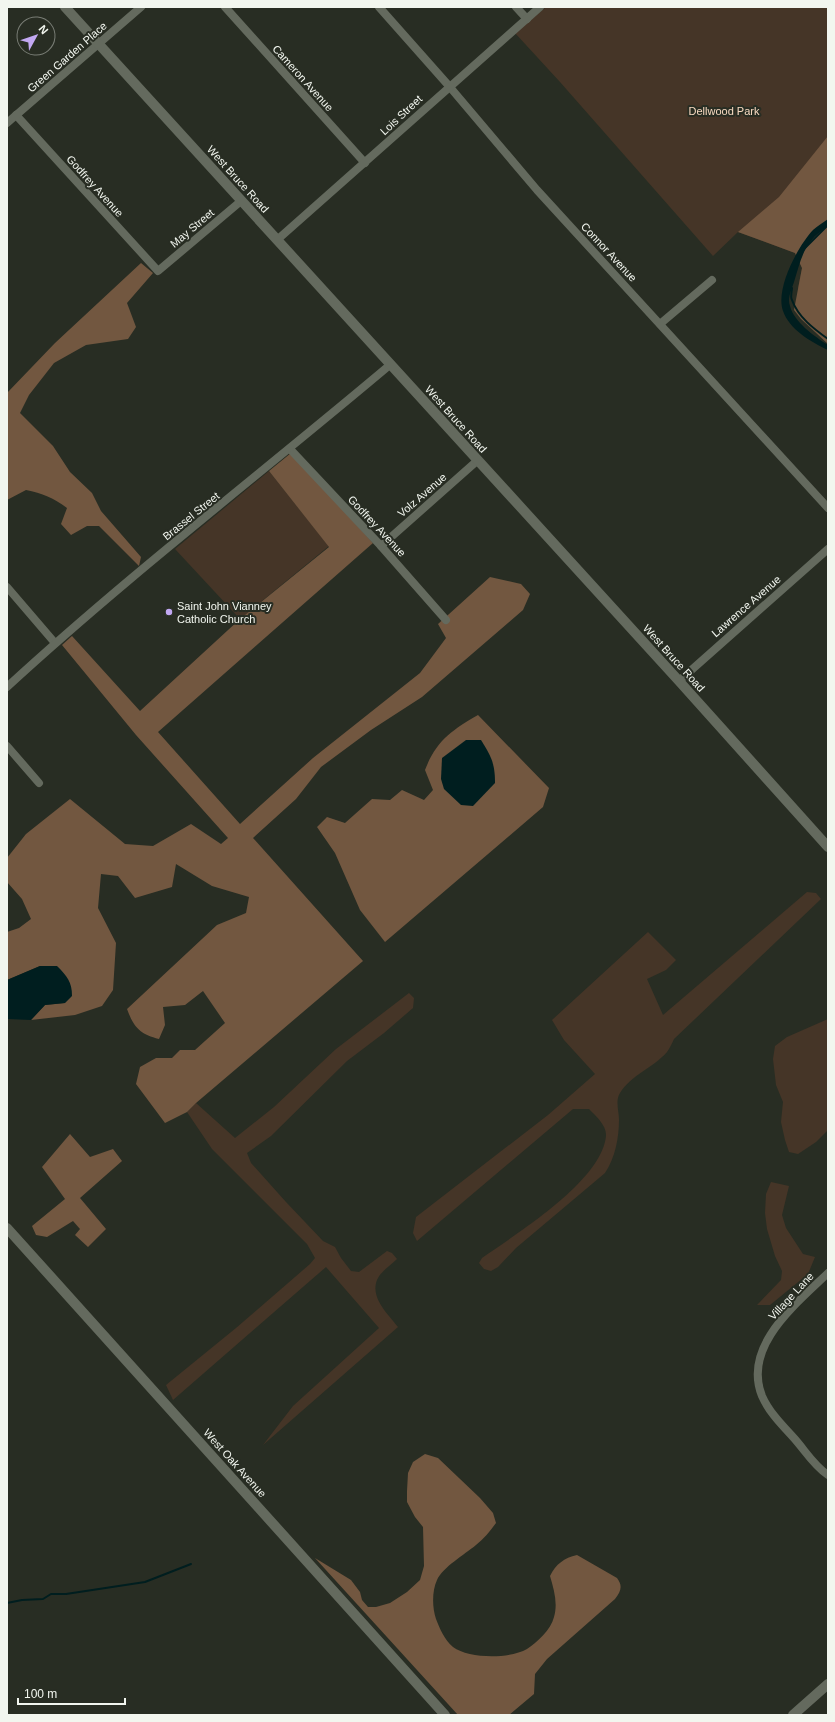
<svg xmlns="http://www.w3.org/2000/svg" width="835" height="1722" font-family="Helvetica,sans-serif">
	<rect width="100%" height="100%" fill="#282d23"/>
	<g fill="#453527">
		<polygon points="546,7 828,7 828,321 798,288 802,268 795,253 738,232 713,256 560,82 515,33"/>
		<polygon points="269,471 329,546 240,619 175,549"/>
		<path d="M807,892L816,893L821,899L674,1039C672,1043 670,1048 667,1052C653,1068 631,1075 620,1093C615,1101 619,1111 619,1120C619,1138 615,1158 605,1173L516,1248L498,1267L491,1271L484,1269L479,1263L482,1258C517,1233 601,1182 606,1136C607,1126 596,1116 589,1109H573L417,1241L413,1233L416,1217L548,1115L595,1074L564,1040L552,1020L648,932L676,960L666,970L647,979L663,1015Z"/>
		<path d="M409,993L414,998L413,1008L384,1033L347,1061L271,1136L247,1153L251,1163L286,1202L323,1241L335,1247L341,1258L351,1271L359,1272L387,1251L392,1253L397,1259C391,1265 380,1272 377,1280C370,1298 388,1314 398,1327L263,1445L293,1406L379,1328L326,1267L173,1400L166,1385L236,1328L310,1264L315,1258L307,1244L212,1149L187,1112L196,1103L235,1138L274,1107L336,1049Z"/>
		<polygon points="828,1019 828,1130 816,1142 798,1154 789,1152 785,1140 781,1122 783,1102 776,1085 773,1059 775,1046 787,1037"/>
		<polygon points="771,1182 789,1186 782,1215 786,1228 803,1254 815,1257 808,1274 770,1305 757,1305 781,1280 782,1271 775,1256 767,1229 765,1213 766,1194"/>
	</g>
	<g fill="#725740">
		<polygon points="828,136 828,344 801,319 794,310 802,268 795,253 738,232 779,197"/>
		<path d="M141,263L153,273L127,303L136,327L128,339L86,345L54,363L29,395L20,413L53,446L70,472L92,493L101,511L141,557L139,566L99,526H87L71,535L61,524L67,508C54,498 42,493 26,490L7,500V393L55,343Z"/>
		<path d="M291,453L373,543L158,732L240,824L313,758L420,673L446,638L438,624L490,577L521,584L530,594L523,610L422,697L371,730L321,767L296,799L253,838L363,961L196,1103L187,1112L165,1123L136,1084L140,1067L156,1058H172L180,1050H195L225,1023L203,991L185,1005L163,1007L165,1025L159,1039C140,1034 134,1028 127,1009L217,925L246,913L249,897L212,886L176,864L172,887L135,898L118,876L101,874L98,908L116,943L113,990L102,1006L75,1015L31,1020L45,1005L65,1003L40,966L7,980V932L19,928L31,919L22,899L7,882V858L26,834L70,799L125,844L153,846L191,824L221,844L228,838L136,735L62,645L72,636L140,711L240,619L329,547L269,471Z"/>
		<path d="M478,715L549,788L543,807L385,942L360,910L335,853L317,827L327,817L345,823L372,799L390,800L402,790L424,800L433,790L425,770C436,741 452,730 478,715Z"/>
		<polygon points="70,1134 90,1157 113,1149 122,1161 80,1198 106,1229 88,1247 75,1235 80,1229 73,1221 47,1237 36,1235 32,1226 65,1199 42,1167"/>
		<path d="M425,1454L438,1458L480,1498L493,1513L496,1523C490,1531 484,1539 476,1545C464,1555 443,1567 437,1580C432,1591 432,1607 436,1619C440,1629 444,1639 453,1647C469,1659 510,1659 527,1649C537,1642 551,1630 554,1617C558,1603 554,1590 550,1576C556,1564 564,1558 577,1555L617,1578C623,1586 621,1591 615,1599L547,1659L535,1674L534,1694L509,1715H458L315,1558L351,1580L360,1592L362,1600L368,1607H376L390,1603L407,1592L420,1580L424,1566L423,1527L415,1517L407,1502V1491L408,1473L413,1462Z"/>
	</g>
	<g fill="#001e1f">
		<path d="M828,219V226C804,242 802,256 794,282C792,289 787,298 790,306C794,322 814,336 828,345V350C811,342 789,329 783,311C775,289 798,246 813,230C817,226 823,223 828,219Z"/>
		<path d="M466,740H481C491,756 495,763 495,783L473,806L461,805L444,789L441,779L442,758Z"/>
		<path d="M40,966H57C67,976 72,982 72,996L65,1003L45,1005L31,1020L7,1019V980Z"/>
	</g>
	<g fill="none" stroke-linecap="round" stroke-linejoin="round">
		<g stroke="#001e1f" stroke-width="2">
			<polyline points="7,213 7,221"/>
			<polyline points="805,248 828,225"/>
			<path d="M792,288C792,291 790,297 792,300C798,317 814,329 828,339"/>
			<polyline points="7,1603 22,1600 43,1599 51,1594 66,1594 145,1582 191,1564"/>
		</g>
		<g stroke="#646a5e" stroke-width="8">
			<polyline points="225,7 365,163"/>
			<polyline points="379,7 449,86 537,190 828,508"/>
			<polyline points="516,7 527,19"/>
			<polyline points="16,115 158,271 241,201"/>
			<polyline points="7,123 141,7"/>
			<polyline points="277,240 540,7"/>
			<polyline points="660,324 712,280"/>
			<polyline points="290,449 381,546 446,620"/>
			<polyline points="381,546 478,460"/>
			<polyline points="7,587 55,643"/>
			<polyline points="679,681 828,549"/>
			<path d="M7,687C130,574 263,472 391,364"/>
			<polyline points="7,746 39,783"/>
			<path d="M828,1273C796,1304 742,1346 762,1396C769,1412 782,1425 793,1437C805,1450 813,1465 828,1475"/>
		</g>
		<g stroke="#646a5e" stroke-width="10">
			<polyline points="65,7 679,681 828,847"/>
			<polyline points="7,1228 445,1715"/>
			<polyline points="793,1715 828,1684"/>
		</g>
	</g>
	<circle fill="#c2a8f2" stroke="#282d23" stroke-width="1.5" cx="169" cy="612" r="4"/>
	<g text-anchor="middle" stroke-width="4" stroke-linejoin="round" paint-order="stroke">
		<g font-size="11" fill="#f2f6ef" stroke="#282d23">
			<text transform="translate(67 57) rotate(-41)" y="4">Green Garden Place</text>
			<text transform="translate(303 78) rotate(48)" y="4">Cameron Avenue</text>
			<text transform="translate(401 115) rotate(-43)" y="4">Lois Street</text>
			<text transform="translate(238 179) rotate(48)" y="4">West Bruce Road</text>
			<text transform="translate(95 186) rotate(48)" y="4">Godfrey Avenue</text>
			<text transform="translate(192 228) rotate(-40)" y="4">May Street</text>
			<text transform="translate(609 252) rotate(47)" y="4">Connor Avenue</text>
			<text transform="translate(456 419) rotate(48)" y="4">West Bruce Road</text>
			<text transform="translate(422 495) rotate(-41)" y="4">Volz Avenue</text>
			<text transform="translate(191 516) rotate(-39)" y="4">Brassel Street</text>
			<text transform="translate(377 526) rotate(47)" y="4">Godfrey Avenue</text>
			<text transform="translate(746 606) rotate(-41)" y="4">Lawrence Avenue</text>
			<text transform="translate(674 658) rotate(48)" y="4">West Bruce Road</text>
			<text transform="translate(791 1296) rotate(-47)" y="4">Village Lane</text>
			<text transform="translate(235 1463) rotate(48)" y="4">West Oak Avenue</text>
		</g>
		<g font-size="11" fill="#f7d9c0" stroke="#282d23">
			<text x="724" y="115">Dellwood Park</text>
		</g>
		<g font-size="11" fill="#f2f6ef" stroke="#282d23" text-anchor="start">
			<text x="177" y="610">Saint John Vianney<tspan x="177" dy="13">Catholic Church</tspan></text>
		</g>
	</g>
	<rect width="835" height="1722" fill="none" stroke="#f2f6ef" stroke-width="16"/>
	<g transform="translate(36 36) rotate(50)"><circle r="19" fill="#282d23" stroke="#797d75"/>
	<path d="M0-3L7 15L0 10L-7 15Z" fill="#c2a8f2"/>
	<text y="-6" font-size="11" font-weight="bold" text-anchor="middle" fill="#f2f6ef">N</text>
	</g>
	<path d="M18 1698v6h107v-6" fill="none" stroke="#f2f6ef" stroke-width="2"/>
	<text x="24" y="1698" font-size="12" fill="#f2f6ef" stroke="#282d23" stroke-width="3" paint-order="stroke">100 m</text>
</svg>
